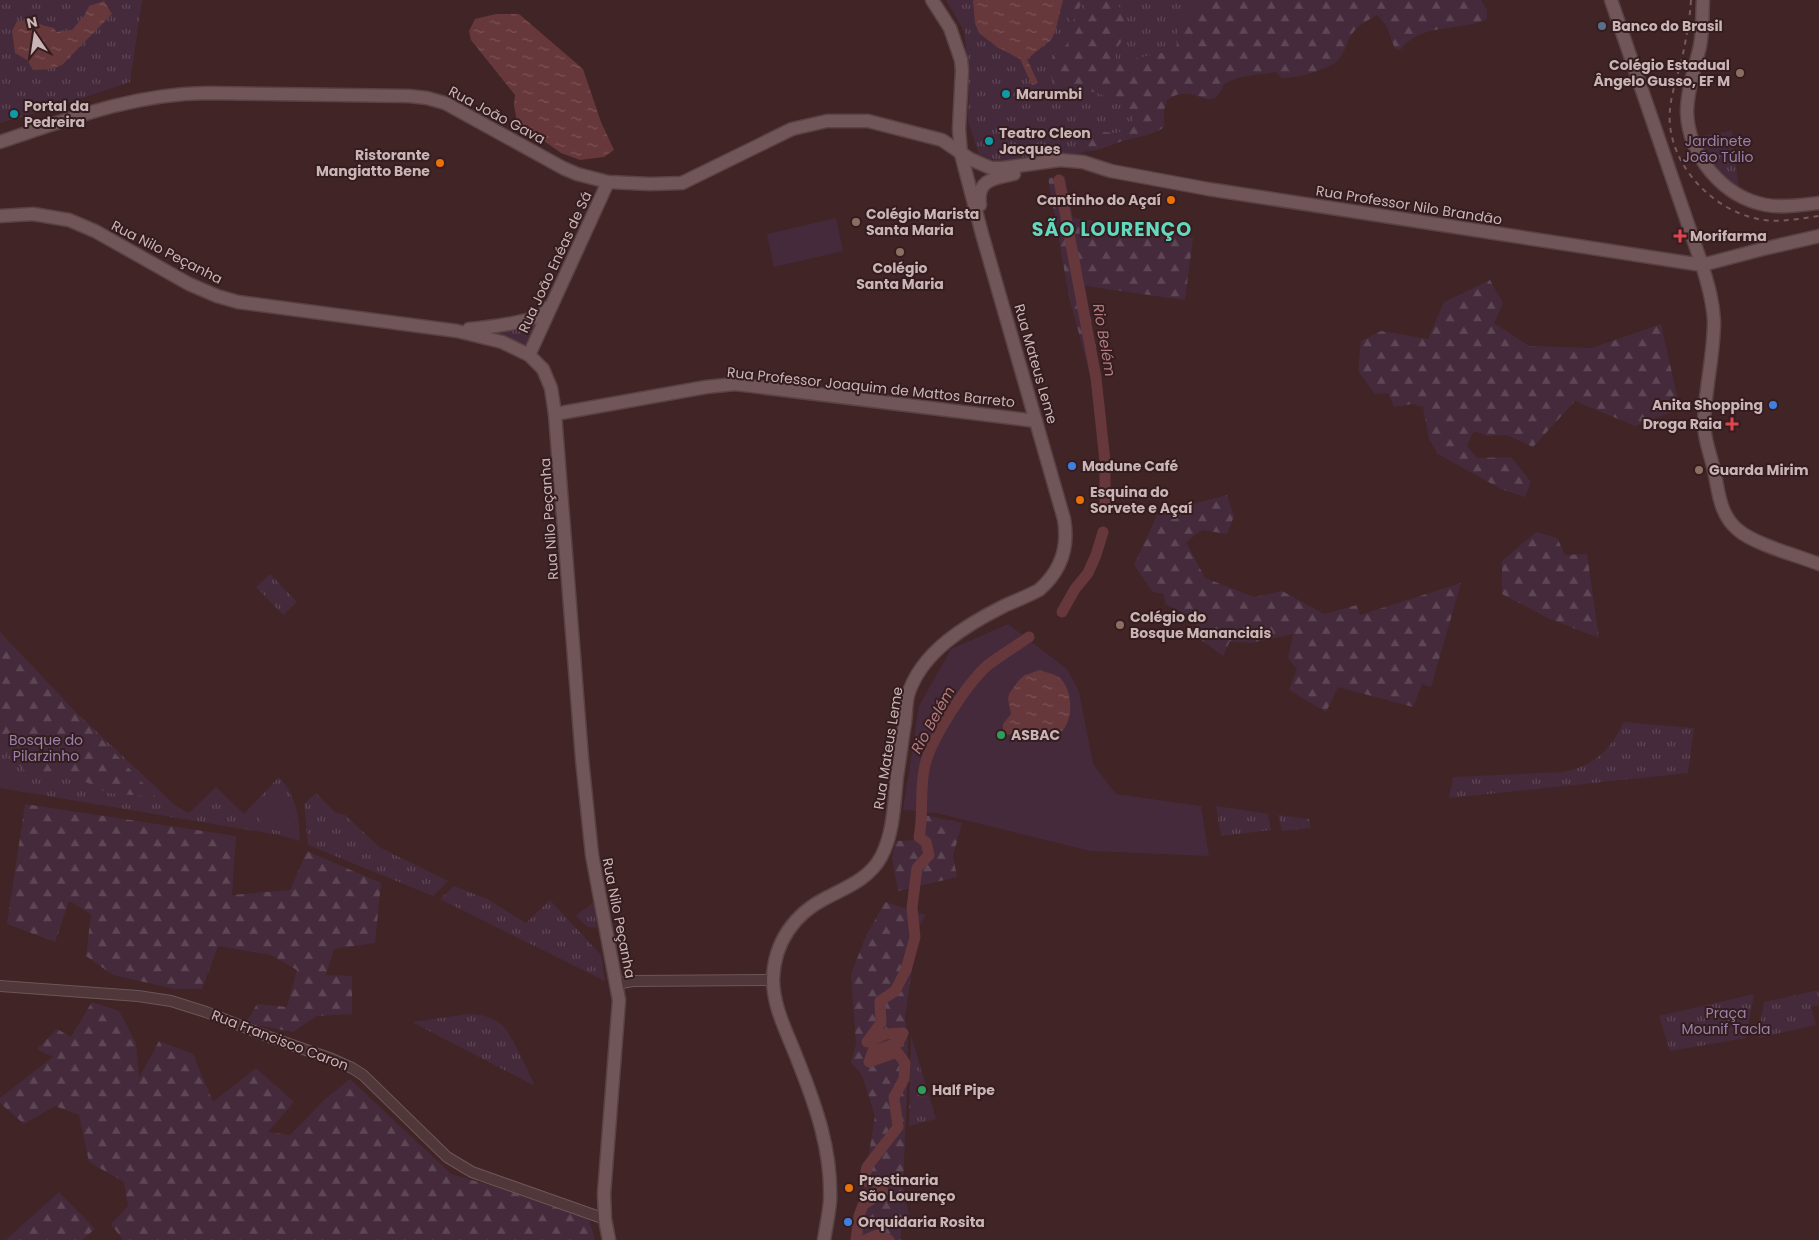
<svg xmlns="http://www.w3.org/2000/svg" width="1819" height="1240" font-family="Poppins,sans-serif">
	<defs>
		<pattern id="grass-tufts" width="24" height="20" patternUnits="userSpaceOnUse" patternTransform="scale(1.25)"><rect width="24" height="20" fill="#452a3b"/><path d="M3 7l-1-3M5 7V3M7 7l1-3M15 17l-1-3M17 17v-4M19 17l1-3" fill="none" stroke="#5e4755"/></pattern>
		<pattern id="forest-firs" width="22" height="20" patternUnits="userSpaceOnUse" patternTransform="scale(1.25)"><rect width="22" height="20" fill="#452a3b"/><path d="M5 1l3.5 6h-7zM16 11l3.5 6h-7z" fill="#5e4755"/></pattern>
		<pattern id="water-ripples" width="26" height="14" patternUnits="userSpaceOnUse" patternTransform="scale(1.25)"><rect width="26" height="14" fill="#67383b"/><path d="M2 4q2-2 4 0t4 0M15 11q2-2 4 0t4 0" fill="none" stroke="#7b5355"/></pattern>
	</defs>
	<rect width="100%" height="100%" fill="#402426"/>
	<g fill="url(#grass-tufts)">
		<polygon points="0,0 142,0 130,82 47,110 0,123"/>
		<polygon points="946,0 1351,0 1157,94 1164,127 1074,155 1030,155 1023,160 1003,161 995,160 979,154 968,121 969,71 964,31"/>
		<polygon points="1732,131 1739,191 1720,176 1695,137"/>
		<polygon points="540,322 527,345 491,333"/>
		<polygon points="270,574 297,602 283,615 256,587"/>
		<path d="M0,636L19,659L176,806L189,813L216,787L244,814L279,777C297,798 299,814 300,841L279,835L0,788Z"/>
		<path d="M1624,722L1694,728L1688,773L1449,798L1453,777L1562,772C1595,766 1609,751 1624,722Z"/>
		<polygon points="316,793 336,813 345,815 379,847 448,881 433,896 308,845 304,804"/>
		<polygon points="1216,806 1268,814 1271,830 1221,836"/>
		<polygon points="1278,815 1309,819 1311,828 1282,831"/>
		<polygon points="454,886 487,899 526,923 550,900 601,955 605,981 440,899"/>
		<path d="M593,902L597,928L588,927L576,916C581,909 586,911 593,902Z"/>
		<polygon points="1819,990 1819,1006 1811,1006 1816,1025 1758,1038 1764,1002"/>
		<polygon points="1754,994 1746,1038 1670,1051 1659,1016"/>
		<path d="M469,1014C481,1014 493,1017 502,1025C512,1034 528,1072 535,1086L412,1022Z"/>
		<polygon points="911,1036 936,1119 909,1126"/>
	</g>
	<g fill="url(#forest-firs)">
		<polygon points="1070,0 1082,0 1076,18 1071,22 1068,19"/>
		<path d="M1084,0H1117C1119,9 1126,17 1126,26C1127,42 1111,46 1117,63L1160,53H1169L1177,45C1173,26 1190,14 1200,0H1481L1487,10V19C1459,32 1421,22 1400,50L1395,49L1386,25L1377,15C1366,21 1356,26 1350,37C1346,44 1345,51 1340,58C1330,70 1298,78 1282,78L1276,72L1240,77L1224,84C1212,113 1204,92 1182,94C1177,94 1171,97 1167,100L1164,111V127C1152,136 1140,136 1126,140C1108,145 1099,153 1079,151L1080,147L1104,132L1115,133L1131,129C1143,105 1096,91 1079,89C1073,89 1066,89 1059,89L1047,71C1048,59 1059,52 1067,44C1078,33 1085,15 1084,0Z"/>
		<polygon points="1065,176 1073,218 1193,238 1185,300 1085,286 1102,379 1092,382 1069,297 1048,178"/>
		<polygon points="1490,280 1503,303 1494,323 1529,346 1592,348 1661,324 1680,409 1635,426 1575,401 1533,447 1507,435 1488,436 1474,431 1467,446 1477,458 1511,457 1531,482 1525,497 1501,489 1438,454 1429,439 1423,407 1412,404 1394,407 1388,393 1375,394 1358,371 1361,341 1381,331 1428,339 1444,302"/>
		<polygon points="1227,495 1234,516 1227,534 1202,530 1186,542 1205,578 1254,597 1282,591 1324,614 1357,605 1360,615 1461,583 1431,687 1422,684 1413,707 1338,687 1326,712 1289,690 1297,669 1288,658 1293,634 1250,643 1230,641 1223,656 1196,636 1196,619 1165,604 1164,594 1153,592 1134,565 1158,513"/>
		<polygon points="1536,532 1557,538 1565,555 1587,554 1599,638 1550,619 1502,594 1502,561"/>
		<polygon points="0,632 20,653 156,797 108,793 72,775 27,773 0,746"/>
		<polygon points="25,804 236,836 232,895 290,890 307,851 381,883 375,943 334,949 326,975 352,976 352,1014 317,1016 293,1032 246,1023 257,1004 287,1007 297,970 271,955 218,946 202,989 175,989 113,975 86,956 91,914 69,901 55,942 7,924"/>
		<polygon points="919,814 962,823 953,856 957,877 898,891 892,858 896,841 914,840"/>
		<polygon points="885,902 926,915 918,928 905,1018 908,1041 907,1092 903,1185 911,1225 901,1229 901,1240 855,1240 875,1116 862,1075 851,1062 856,1044 851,974 866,936"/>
		<polygon points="92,1002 119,1011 136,1043 139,1078 159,1041 193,1054 213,1102 256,1068 294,1102 268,1132 290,1135 325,1099 350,1079 451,1174 587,1213 595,1240 123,1240 111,1224 128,1206 124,1182 89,1162 79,1115 55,1106 24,1124 0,1103 0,1098 53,1057 37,1049 57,1029 71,1037"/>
		<polygon points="59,1192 95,1229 82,1240 6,1240"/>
	</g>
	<g fill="#452a3b">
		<polygon points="836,218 843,251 774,267 767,234"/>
		<polygon points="1008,624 1067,669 1079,691 1093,764 1116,794 1201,806 1209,856 1090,851 936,813 903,810 919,706 951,649"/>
		<polygon points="8,758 15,782 1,786 0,761"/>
		<polygon points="278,790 294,804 268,829 254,813"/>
		<polygon points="294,808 296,823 286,832 273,830"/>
	</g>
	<g fill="url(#water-ripples)">
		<polygon points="973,0 1063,0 1055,32 1051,40 1027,59 1038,83 1032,85 1020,59 997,47 979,33 975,23"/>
		<polygon points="104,1 112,14 62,65 51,69 33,70 27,60 15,53 12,31 17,21 34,21 42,25 54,28 56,32 72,30 84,16 89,6"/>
		<polygon points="496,14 519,14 583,69 601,122 614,150 604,157 580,160 561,153 517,122 514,105 515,95 471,40 469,31 475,19"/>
		<path d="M1040,670C1046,673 1057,674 1061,679C1074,693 1075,730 1053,736C1036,741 1026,730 1007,735L1003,731V724L1011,714L1008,699L1009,694L1019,680L1025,675Z"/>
	</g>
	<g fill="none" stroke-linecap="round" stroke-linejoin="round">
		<g stroke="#67383b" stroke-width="11">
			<polyline points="1059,180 1096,378 1105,461 1105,506"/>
			<polyline points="1062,612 1075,589 1088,573 1096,555 1103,532"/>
			<path d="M856,1240L859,1216L863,1205L883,1192L880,1183L864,1181L867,1167L898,1127L894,1097L904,1079L905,1063L897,1052L869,1062L873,1051L898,1043L903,1033L886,1034L867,1042L881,1023L880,1001L895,991L906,970L915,937L912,908L917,868L929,855L926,842L919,837C924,814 919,789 925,765C931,739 968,682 988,665C1001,655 1016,646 1029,637"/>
			<polyline points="865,1240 877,1235 889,1240"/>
		</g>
		<g stroke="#6d5658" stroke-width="12">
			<g id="minor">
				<polyline points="616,984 633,981 773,980"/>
				<polyline points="0,986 138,996 171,1001 206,1012 269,1037 332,1059 352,1068 363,1075 447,1157 472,1172 605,1219"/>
			</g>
		</g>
		<g stroke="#594243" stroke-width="15">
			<g id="major">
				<path d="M1611,0L1702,265C1708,284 1713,301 1714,321C1714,355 1705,389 1704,423C1704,441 1712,458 1715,475C1719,496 1721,516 1738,530C1756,545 1796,555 1819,564"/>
				<path d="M1703,0C1702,15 1703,31 1700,46C1695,68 1687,90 1687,113C1689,156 1723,197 1766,205C1783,208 1801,205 1819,203"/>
				<path d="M0,142C69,119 133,94 206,93L409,96L427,98L445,103L563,168L577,174L608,182L650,184L682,183L792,129L827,121H868L942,140L970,159L991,168H1003L1060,160L1083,162L1111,171L1208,189L1702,265L1763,249L1819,236"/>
				<path d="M980,205C976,179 995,178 1014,174"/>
				<polyline points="0,216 33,214 69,220 95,231 189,284 217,296 238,302 457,331 502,342 529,355 543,369 551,388 555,414 582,759 592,855 619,1000 604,1194 605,1219 609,1240"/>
				<path d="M469,329C484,328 533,322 544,313C546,312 548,309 549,307"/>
				<polyline points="529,355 608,182"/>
				<polyline points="555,414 706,387 735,384 1036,421"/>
				<path d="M824,1240C826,1227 829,1214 830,1201C832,1151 816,1106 798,1061C788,1034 773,1008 773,979C774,943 794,914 826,898C847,887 869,879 881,857C894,833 894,802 897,776C900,758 902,740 905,722C906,713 906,703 908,695C921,652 966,625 1004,606C1015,601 1028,596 1039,590C1061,571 1069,547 1064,519L982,234L961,154L959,129L962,70L961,60L950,28L932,0"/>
			</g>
		</g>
		<use href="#minor" stroke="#50383a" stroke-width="10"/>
		<use href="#major" stroke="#705658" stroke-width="12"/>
		<path stroke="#775a5c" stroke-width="2" stroke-dasharray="5 5" stroke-linecap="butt" d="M1691,0C1690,17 1687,33 1684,49C1680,69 1672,89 1670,109C1665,160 1709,209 1758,219C1778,223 1799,219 1819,216"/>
	</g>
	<circle fill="#5c6f8a" stroke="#351d1f" stroke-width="2" cx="1602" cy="26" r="5"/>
	<g fill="#8d6e63" stroke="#351d1f" stroke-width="2">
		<circle cx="1740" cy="73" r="5"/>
		<circle cx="856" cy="222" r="5"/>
		<circle cx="900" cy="252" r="5"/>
		<circle cx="1699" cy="470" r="5"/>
		<circle cx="1120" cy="625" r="5"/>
	</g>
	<g fill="#0f9aa8" stroke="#351d1f" stroke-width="2">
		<circle cx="1006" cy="94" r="5"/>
		<circle cx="14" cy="114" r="5"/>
		<circle cx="989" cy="141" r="5"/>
	</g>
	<g fill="#e8710a" stroke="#351d1f" stroke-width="2">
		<circle cx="440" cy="163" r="5"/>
		<circle cx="1171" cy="200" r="5"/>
		<circle cx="1080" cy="500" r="5"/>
		<circle cx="849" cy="1188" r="5"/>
	</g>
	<g fill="#e0444e" stroke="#351d1f" stroke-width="2">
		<path d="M1677.5 228.5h5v5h5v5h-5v5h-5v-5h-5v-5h5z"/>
		<path d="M1729.5 416.5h5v5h5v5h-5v5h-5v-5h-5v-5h5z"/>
	</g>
	<g fill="#3f7fe0" stroke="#351d1f" stroke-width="2">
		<circle cx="1773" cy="405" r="5"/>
		<circle cx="1072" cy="466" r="5"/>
		<circle cx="848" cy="1222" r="5"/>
	</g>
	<g fill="#2e9e5b" stroke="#351d1f" stroke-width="2">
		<circle cx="1001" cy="735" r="5"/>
		<circle cx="922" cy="1090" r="5"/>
	</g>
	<g text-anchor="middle" stroke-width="4" stroke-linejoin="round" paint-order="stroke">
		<g font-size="14" font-weight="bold" fill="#cab5b6" stroke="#351d1f" text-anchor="start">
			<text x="1612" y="31">Banco do Brasil</text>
			<text x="1730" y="70" text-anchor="end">Colégio Estadual<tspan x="1730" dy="16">Ângelo Gusso, EF M</tspan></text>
			<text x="1016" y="99">Marumbi</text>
			<text x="24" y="111">Portal da<tspan x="24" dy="16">Pedreira</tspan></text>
			<text x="999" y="138">Teatro Cleon<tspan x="999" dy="16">Jacques</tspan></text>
			<text x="430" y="160" text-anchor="end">Ristorante<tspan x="430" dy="16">Mangiatto Bene</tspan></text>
			<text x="1161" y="205" text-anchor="end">Cantinho do Açaí</text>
			<text x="866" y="219">Colégio Marista<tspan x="866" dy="16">Santa Maria</tspan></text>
			<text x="1690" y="241">Morifarma</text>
			<text x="900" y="273" text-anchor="middle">Colégio<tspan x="900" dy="16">Santa Maria</tspan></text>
			<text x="1763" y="410" text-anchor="end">Anita Shopping</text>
			<text x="1722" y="429" text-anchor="end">Droga Raia</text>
			<text x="1082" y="471">Madune Café</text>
			<text x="1709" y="475">Guarda Mirim</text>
			<text x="1090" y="497">Esquina do<tspan x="1090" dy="16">Sorvete e Açaí</tspan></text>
			<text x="1130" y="622">Colégio do<tspan x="1130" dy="16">Bosque Mananciais</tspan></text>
			<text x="1011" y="740">ASBAC</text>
			<text x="932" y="1095">Half Pipe</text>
			<text x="859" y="1185">Prestinaria<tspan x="859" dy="16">São Lourenço</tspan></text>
			<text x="858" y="1227">Orquidaria Rosita</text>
		</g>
		<g font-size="14" fill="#cab5b6" stroke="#351d1f">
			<text transform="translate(497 115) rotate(28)" y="5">Rua João Gava</text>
			<text transform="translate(1409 205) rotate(9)" y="5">Rua Professor Nilo Brandão</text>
			<text transform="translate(167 252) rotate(27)" y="5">Rua Nilo Peçanha</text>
			<text transform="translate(555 262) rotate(-65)" y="5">Rua João Enéas de Sá</text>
			<text transform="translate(1036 364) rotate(74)" y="5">Rua Mateus Leme</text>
			<text transform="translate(871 387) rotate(6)" y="5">Rua Professor Joaquim de Mattos Barreto</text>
			<text transform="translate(549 519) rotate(-94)" y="5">Rua Nilo Peçanha</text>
			<text transform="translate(888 748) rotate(-81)" y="5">Rua Mateus Leme</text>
			<text transform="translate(619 918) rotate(79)" y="5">Rua Nilo Peçanha</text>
			<text transform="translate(280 1040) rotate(21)" y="5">Rua Francisco Caron</text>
		</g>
		<g font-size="14" fill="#9981ab" stroke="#351d1f">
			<text x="1718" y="146">Jardinete<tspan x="1718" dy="16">João Túlio</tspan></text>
			<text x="46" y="745">Bosque do<tspan x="46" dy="16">Pilarzinho</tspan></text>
			<text x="1726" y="1018">Praça<tspan x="1726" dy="16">Mounif Tacla</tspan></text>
		</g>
		<g font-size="15" font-style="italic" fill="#b27c80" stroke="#351d1f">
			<text transform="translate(1104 340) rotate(80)" y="5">Rio Belém</text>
			<text transform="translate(933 720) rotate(-61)" y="5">Rio Belém</text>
		</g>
		<g font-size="19" font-weight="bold" letter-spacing="1" fill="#62d8be" stroke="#351d1f">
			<text x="1112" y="236">SÃO LOURENÇO</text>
		</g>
	</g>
	<g transform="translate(35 35) rotate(347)" stroke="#351d1f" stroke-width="4" paint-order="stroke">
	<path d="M0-4L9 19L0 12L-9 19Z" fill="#cab5b6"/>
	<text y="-8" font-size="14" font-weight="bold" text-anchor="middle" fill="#cab5b6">N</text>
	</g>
</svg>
